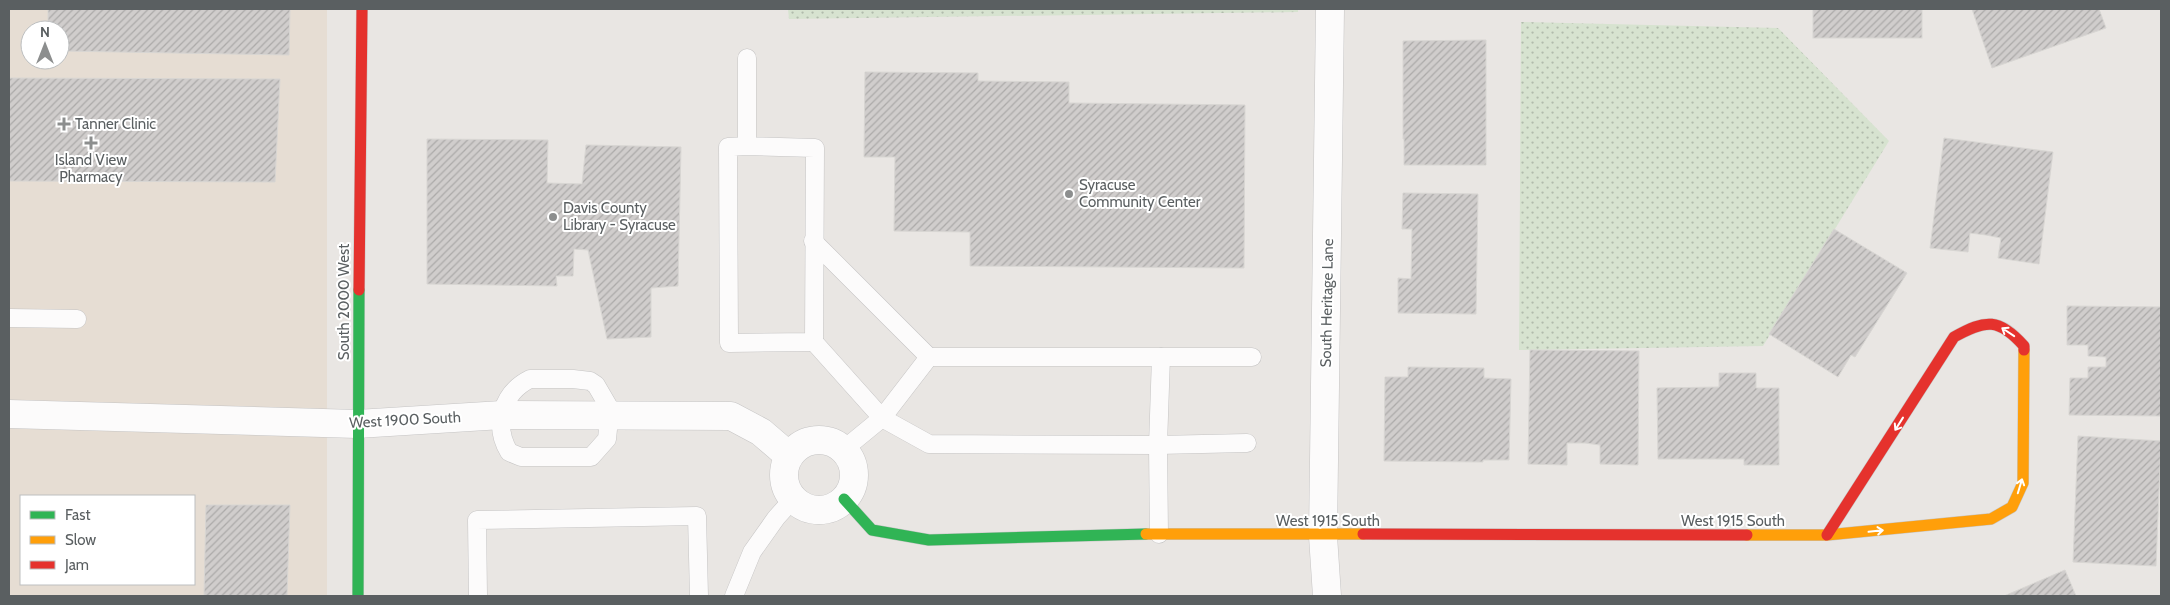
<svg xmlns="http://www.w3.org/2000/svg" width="2170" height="605" font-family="Cabin,sans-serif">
	<defs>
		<pattern id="park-dots" width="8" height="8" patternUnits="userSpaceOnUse" patternTransform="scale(1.25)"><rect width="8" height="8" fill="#d7e3d0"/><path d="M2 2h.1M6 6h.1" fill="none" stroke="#b1bbac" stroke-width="1.8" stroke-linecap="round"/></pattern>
		<pattern id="building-hatch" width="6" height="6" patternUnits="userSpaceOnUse" patternTransform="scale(1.25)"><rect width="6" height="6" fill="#d0cdcc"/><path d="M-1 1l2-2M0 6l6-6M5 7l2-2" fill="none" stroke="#acaaa9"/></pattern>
	</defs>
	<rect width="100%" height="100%" fill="#e9e6e3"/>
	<path fill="#e6ddd3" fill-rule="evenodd" d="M9,9H327V596H9ZM30,30H60V60H30ZM21,496H194V584H21Z"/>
	<g fill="url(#park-dots)">
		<polygon points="788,9 1298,9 1298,12 789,19"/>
		<polygon points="1521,22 1778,28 1889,141 1763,346 1519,350"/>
	</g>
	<g fill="url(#building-hatch)" stroke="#d8d6d3">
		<polygon points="48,9 290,9 289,55 60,51 60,30 48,30"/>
		<rect x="1813" y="9" width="109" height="29"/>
		<polygon points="1972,9 2099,9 2106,28 1992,68"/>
		<polygon points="1486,40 1486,165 1404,165 1404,139 1403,139 1403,41"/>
		<polygon points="865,72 978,73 978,81 1069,82 1069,103 1245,105 1244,268 970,266 970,232 894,231 895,157 864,157"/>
		<polygon points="9,78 280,79 275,182 9,181"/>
		<polygon points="1944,138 2053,152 2039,264 1998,258 2001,238 1986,235 1970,233 1968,252 1930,248"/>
		<polygon points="427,139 548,140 547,183 582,184 586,145 681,147 678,286 651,288 651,337 607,339 588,250 574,249 573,276 556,276 557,286 427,284"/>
		<polygon points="1403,193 1478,194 1476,314 1398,313 1398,278 1411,279 1412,229 1402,229"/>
		<polygon points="1834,229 1907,273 1855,357 1851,355 1838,377 1769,334"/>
		<polygon points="2067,306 2161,307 2161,416 2069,415 2070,378 2088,378 2088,367 2106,367 2106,357 2088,356 2088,345 2067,345"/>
		<polygon points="1530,350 1639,351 1638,465 1600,464 1600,445 1585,443 1567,443 1567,465 1528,464"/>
		<polygon points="1408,367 1484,368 1484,378 1511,379 1509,460 1483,460 1483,462 1384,461 1385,377 1408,377"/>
		<polygon points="1719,373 1756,373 1756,388 1779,388 1779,465 1744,465 1744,459 1658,459 1657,388 1719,387"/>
		<polygon points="2078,436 2161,441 2156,566 2073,562"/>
		<polygon points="206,505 290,505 287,596 204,596"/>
		<polygon points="2065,570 2076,596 2004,596"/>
	</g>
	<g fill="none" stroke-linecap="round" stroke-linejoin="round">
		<g stroke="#c5c4c4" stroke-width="19">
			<g id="lane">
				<polyline points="747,58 747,146 728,147 729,343 814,342 815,148 747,146"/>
				<polyline points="813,241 929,357 882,418 814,342"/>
				<polyline points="9,318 77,319"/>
				<polyline points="929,357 1252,357"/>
				<path d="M530,379H573L590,381L596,385L610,409L607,439L591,457H521L509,452C493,425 502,393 530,379Z"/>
				<polyline points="843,450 882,418 929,444 1158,445 1247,443"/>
				<polyline points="1159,534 1158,445 1161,357"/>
				<polyline points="478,596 477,520 697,516 699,596"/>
				<polyline points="734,596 752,552 776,518 793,499"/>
			</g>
		</g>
		<g stroke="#c5c4c4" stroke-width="29">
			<g id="street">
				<polyline points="9,414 357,424 502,415 731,416 761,432 789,456"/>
				<circle cx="819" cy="475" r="35"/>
				<polyline points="1327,596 1323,536 1330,9"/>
			</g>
		</g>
		<g stroke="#c5c4c4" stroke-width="12">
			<g id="fast">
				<polyline points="844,499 872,530 929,540 1146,534"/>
				<polyline points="358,596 359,290"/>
			</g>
		</g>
		<g stroke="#c5c4c4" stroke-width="12">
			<g id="slow">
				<polyline points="1146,534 1363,534"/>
				<polyline points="1747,535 1827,535 1991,519 2012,507 2023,483 2024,350"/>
			</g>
		</g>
		<g stroke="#c5c4c4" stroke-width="12">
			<g id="jam">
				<polyline points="359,290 362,9"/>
				<polyline points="1363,534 1747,535"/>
				<path d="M1827,535L1954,337C1986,319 1999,318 2024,346V350"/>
			</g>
		</g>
		<use href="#lane" stroke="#fcfbfb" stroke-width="18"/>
		<use href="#street" stroke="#fcfbfb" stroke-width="28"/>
		<use href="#fast" stroke="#30b455" stroke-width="11"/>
		<use href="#slow" stroke="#ff9f0a" stroke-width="11"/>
		<use href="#jam" stroke="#e5322d" stroke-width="11"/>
	</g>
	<defs><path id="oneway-shaft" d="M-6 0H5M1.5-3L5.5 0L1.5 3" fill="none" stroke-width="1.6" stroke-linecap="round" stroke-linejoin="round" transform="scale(1.25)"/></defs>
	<g stroke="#fff">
		<use href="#oneway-shaft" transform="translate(2008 332) rotate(-146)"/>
		<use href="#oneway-shaft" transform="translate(1899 424) rotate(122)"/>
		<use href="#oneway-shaft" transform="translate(2020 486) rotate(-73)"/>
		<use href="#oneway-shaft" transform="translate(1876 531) rotate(-6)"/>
	</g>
	<g fill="#8c8e8e" stroke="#fff" stroke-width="2">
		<path d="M61.5 116.5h5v5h5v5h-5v5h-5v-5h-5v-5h5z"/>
		<path d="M88.5 135.5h5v5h5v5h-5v5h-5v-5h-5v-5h5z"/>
		<circle cx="1069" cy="194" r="5"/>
		<circle cx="553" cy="217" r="5"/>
	</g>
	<g text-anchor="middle" stroke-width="4" stroke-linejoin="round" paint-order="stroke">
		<g font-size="15" fill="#5a5f61" stroke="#fff" text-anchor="start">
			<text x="75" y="129">Tanner Clinic</text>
			<text x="91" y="165" text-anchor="middle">Island View<tspan x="91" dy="17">Pharmacy</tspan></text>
			<text x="1079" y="190">Syracuse<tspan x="1079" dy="17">Community Center</tspan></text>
			<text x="563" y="213">Davis County<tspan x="563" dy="17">Library - Syracuse</tspan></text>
		</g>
		<g font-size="15" fill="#5a5f61" stroke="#fff">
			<text transform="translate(344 302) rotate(-90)" y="5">South 2000 West</text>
			<text transform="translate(1327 303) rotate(-89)" y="5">South Heritage Lane</text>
			<text transform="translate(405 420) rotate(-3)" y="5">West 1900 South</text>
			<text x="1328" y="526">West 1915 South</text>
			<text x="1733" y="526">West 1915 South</text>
		</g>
	</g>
	<rect width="2170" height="605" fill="none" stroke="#5a5f61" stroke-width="20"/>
	<rect x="20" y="495" width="175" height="90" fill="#ffffff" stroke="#bdbfc0"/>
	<rect x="30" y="511" width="25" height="8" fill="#30b455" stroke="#bdbfc0"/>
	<text x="65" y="520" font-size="15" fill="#5a5f61">Fast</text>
	<rect x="30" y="536" width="25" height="8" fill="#ff9f0a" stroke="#bdbfc0"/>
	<text x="65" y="545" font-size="15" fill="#5a5f61">Slow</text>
	<rect x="30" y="561" width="25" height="8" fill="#e5322d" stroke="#bdbfc0"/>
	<text x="65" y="570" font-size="15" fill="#5a5f61">Jam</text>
	<g transform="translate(45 45)"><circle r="24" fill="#ffffff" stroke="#bdbfc0"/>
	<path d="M0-4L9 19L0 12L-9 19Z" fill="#8c8e8e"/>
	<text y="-8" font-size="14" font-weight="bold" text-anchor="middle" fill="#5a5f61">N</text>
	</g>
</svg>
